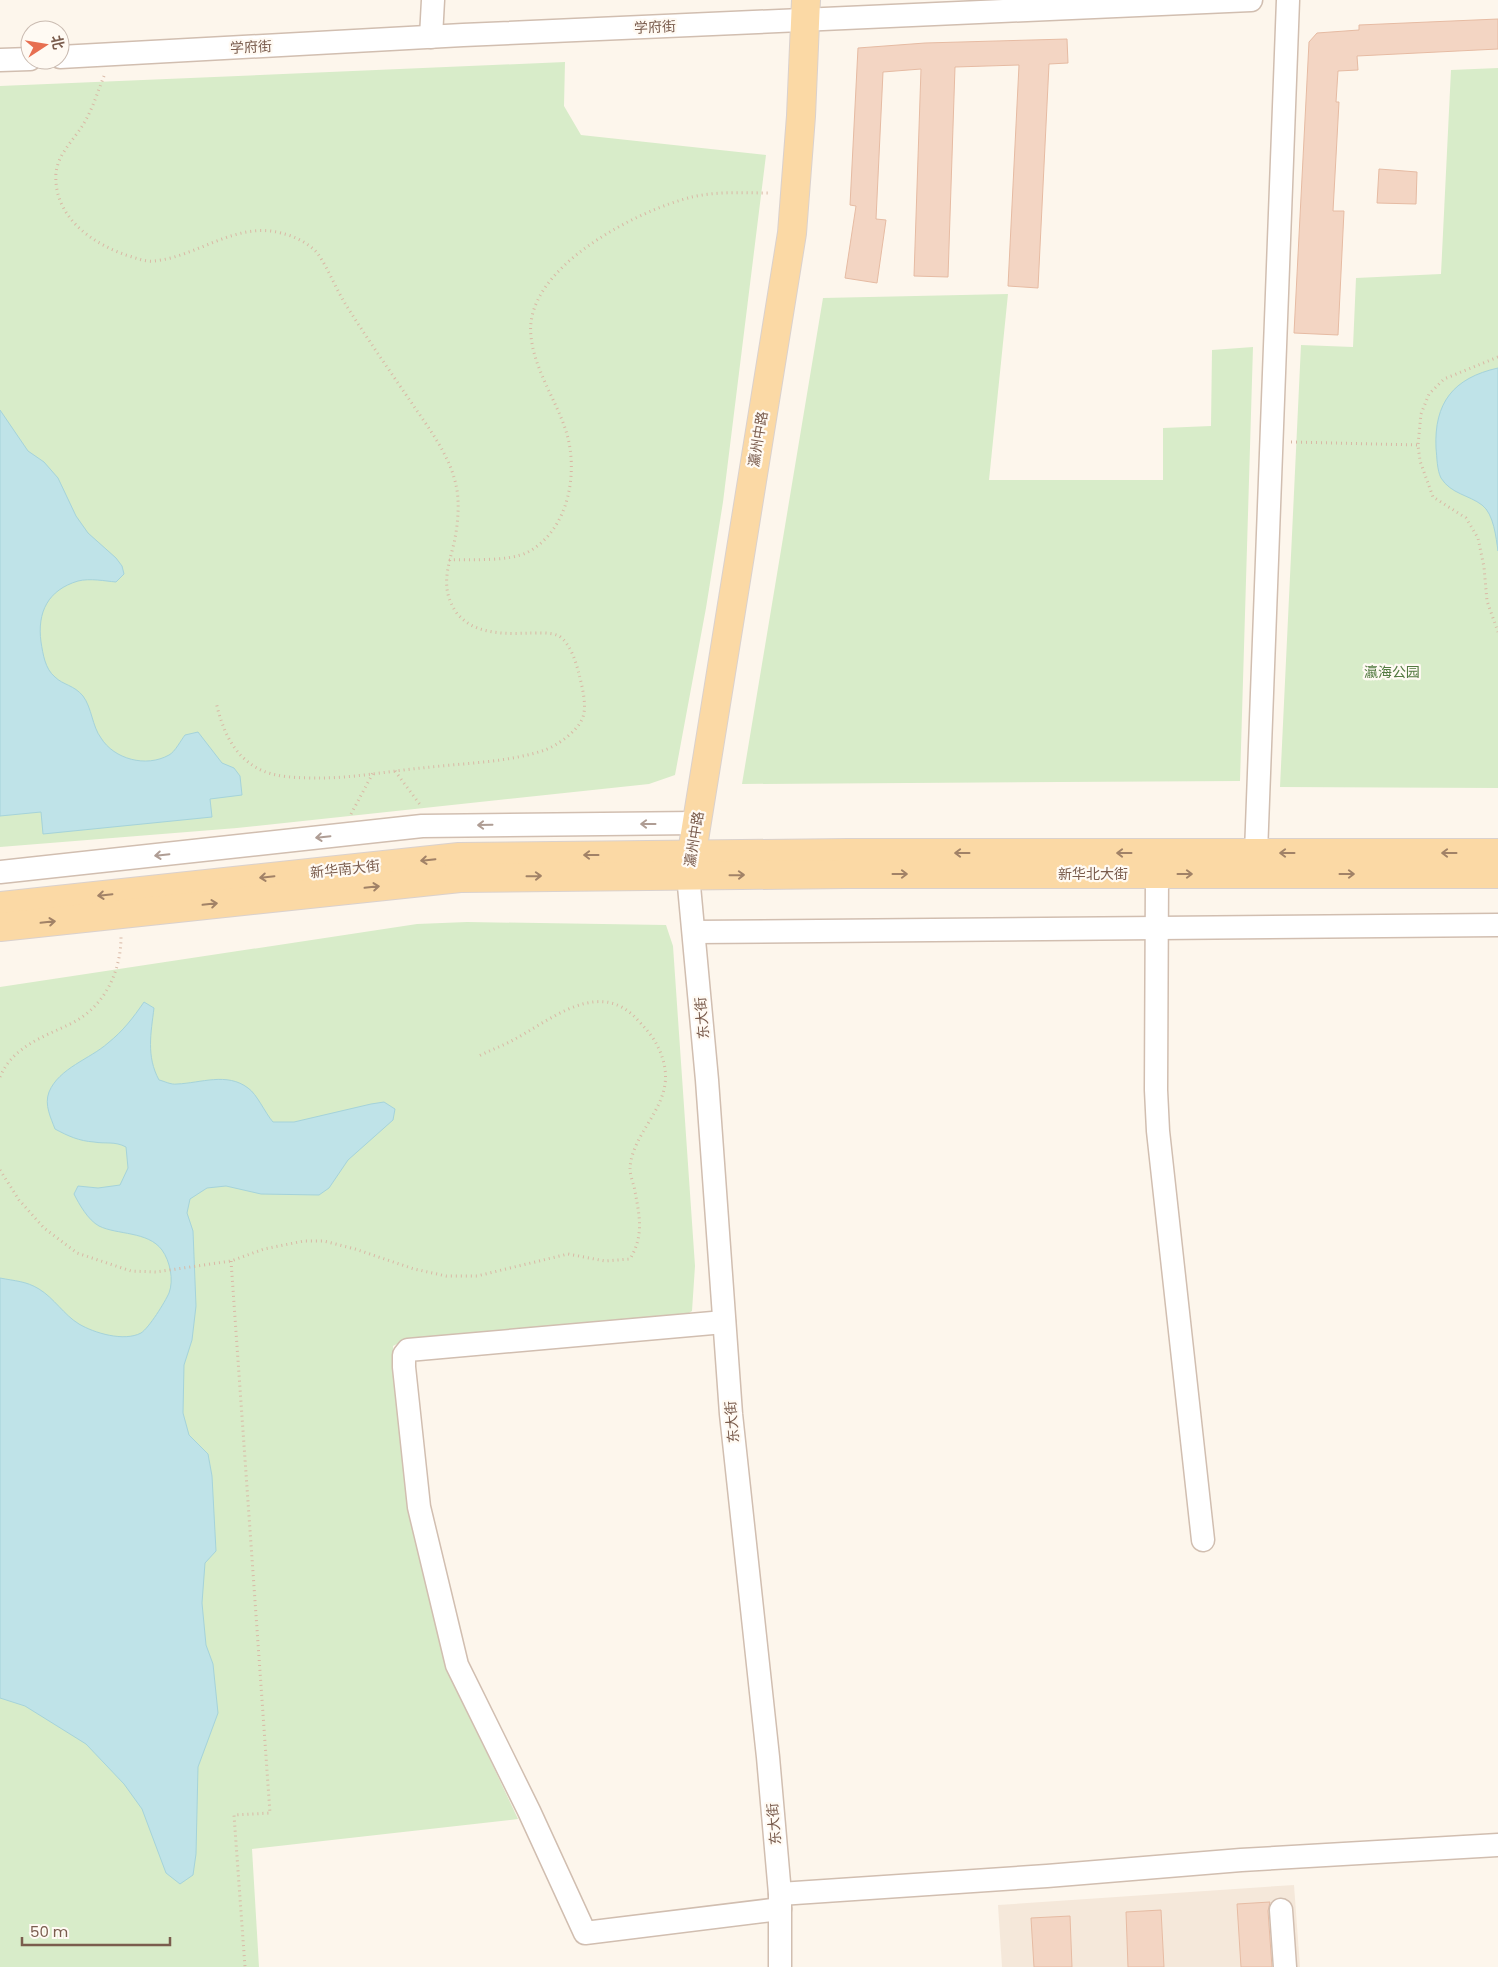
<svg xmlns="http://www.w3.org/2000/svg" width="1498" height="1967" font-family="Poppins,'Noto Sans SC',sans-serif">
	<rect width="100%" height="100%" fill="#fdf6ec"/>
	<polygon fill="#f5e8da" points="1294,1885 1300,1967 1002,1967 998,1905"/>
	<g fill="#d8ecc9">
		<polygon points="565,62 564,106 581,135 766,155 723,502 706,608 675,775 649,784 237,828 0,847 0,86"/>
		<polygon points="1498,68 1498,788 1280,787 1301,345 1353,347 1356,278 1441,274 1451,70"/>
		<polygon points="1008,294 989,480 1163,480 1163,428 1211,426 1212,350 1253,347 1240,781 742,784 823,298"/>
		<polygon points="467,922 666,925 673,946 695,1266 692,1311 684,1316 401,1342 393,1346 418,1554 451,1677 518,1819 252,1849 259,1967 0,1967 0,987 417,924"/>
	</g>
	<g fill="#bfe3e8" stroke="#a5d3da">
		<path d="M1498,368V551C1496,538 1494,514 1482,505C1469,495 1451,494 1441,478C1437,470 1437,458 1436,448C1434,403 1453,378 1498,368Z"/>
		<path d="M0,410L28,451L44,462L58,478L76,516L88,533L116,558L122,566L124,574L116,582C105,581 90,578 78,581C48,590 37,612 41,642C43,654 45,669 55,677C63,685 74,685 83,696C92,708 92,726 101,738C114,759 146,768 169,755C175,752 181,740 185,735L198,732L222,763L234,768L240,776L242,795L210,799L212,817L43,834L41,812L0,816Z"/>
		<path d="M144,1002L154,1008C151,1033 146,1056 159,1080C164,1081 171,1085 177,1084C201,1083 227,1072 248,1088C257,1094 265,1113 273,1122H294L371,1104L384,1102L395,1109L393,1120L348,1160L329,1188L319,1195L261,1194L226,1186L207,1188L190,1199L187,1213L193,1231L196,1306L192,1340L184,1365L183,1413L189,1435L208,1454L212,1476L216,1551L205,1563L202,1603L206,1645L213,1664L218,1713L198,1767L196,1854L193,1875L180,1884L166,1873L142,1809L124,1784L86,1744L25,1706L0,1698V1278C15,1281 26,1281 39,1289C54,1298 64,1315 79,1324C94,1333 124,1342 141,1333C149,1328 165,1302 169,1293C174,1280 170,1261 162,1250C148,1231 117,1235 99,1226C88,1220 79,1204 74,1194L78,1186L98,1188L120,1185L128,1168L126,1147C115,1141 105,1144 94,1142C79,1141 68,1136 55,1129C51,1118 44,1105 49,1092C59,1068 90,1059 108,1043C123,1031 133,1018 144,1002Z"/>
	</g>
	<g fill="#f3d5c3" stroke="#e6bba3">
		<polygon points="1498,19 1498,49 1357,56 1358,70 1338,71 1336,102 1339,102 1333,211 1344,211 1338,335 1294,333 1309,42 1317,33 1359,30 1359,25"/>
		<polygon points="1067,39 1068,63 1049,64 1038,288 1008,286 1019,65 955,67 948,277 914,276 921,69 883,72 876,219 886,220 877,283 845,278 856,206 850,205 858,48 925,43"/>
		<polygon points="1379,169 1417,172 1416,204 1377,203"/>
		<polygon points="1270,1902 1268,1911 1272,1967 1241,1967 1237,1904"/>
		<polygon points="1161,1910 1164,1967 1128,1967 1126,1912"/>
		<polygon points="1070,1916 1072,1967 1034,1967 1031,1918"/>
	</g>
	<g fill="none" stroke-linecap="round" stroke-linejoin="round">
		<g stroke="#d1beb0" stroke-width="25">
			<g id="minor">
				<polyline points="431,37 433,0"/>
				<polyline points="60,57 463,35 1251,0"/>
				<polyline points="0,60 30,59"/>
				<polyline points="1256,853 1288,0"/>
				<polyline points="0,872 422,826 697,823"/>
				<polyline points="1157,874 1156,1090 1158,1131 1203,1540"/>
				<polyline points="688,875 707,1080 731,1414 768,1757 780,1894 780,1967"/>
				<polyline points="694,932 1498,925"/>
				<polyline points="724,1322 408,1350 404,1355 404,1367 419,1507 457,1665 529,1811 585,1933 780,1909"/>
				<polyline points="780,1894 1047,1876 1241,1860 1498,1845"/>
				<polyline points="1281,1910 1285,1967"/>
			</g>
		</g>
		<g stroke="#dad1cd" stroke-width="30">
			<g id="major">
				<polyline points="689,871 792,233 801,116 806,0"/>
				<polyline points="0,906 459,857 848,853 1498,853"/>
				<polyline points="0,927 460,878 848,874 1498,874"/>
			</g>
		</g>
		<g stroke="#d9b8a5" stroke-width="3" stroke-dasharray="1 4" stroke-linecap="butt">
			<path d="M104,76C98,91 93,108 84,123C75,139 58,153 56,173C53,216 91,243 126,255C136,258 145,262 154,261C197,257 236,221 281,233C294,236 309,243 318,254C329,270 336,289 346,305C368,340 392,374 415,408C431,431 450,457 456,485C460,502 458,525 454,543C448,568 440,588 456,612C473,635 505,634 530,633C538,633 551,632 559,636C570,643 576,662 579,674C582,686 587,705 583,717C578,731 558,745 545,750C506,763 462,763 422,768C389,771 354,778 321,778C301,778 274,778 257,768C232,754 222,728 216,702"/>
			<polyline points="1498,357 1444,379 1429,394 1421,414 1418,445 1420,461 1433,497 1466,518 1478,538 1484,567 1487,601 1498,632"/>
			<polyline points="1291,442 1418,445"/>
			<path d="M449,560C472,559 508,562 528,552C569,530 579,472 566,431C556,400 534,369 531,336C523,268 638,210 692,197C718,191 745,193 771,193"/>
			<polyline points="395,771 421,806"/>
			<polyline points="351,814 373,773"/>
			<path d="M0,1077C13,1046 44,1037 72,1023C104,1007 121,972 121,937"/>
			<path d="M0,1170L19,1200L44,1228L77,1253L131,1271L156,1272L231,1261L264,1249L304,1241H324L355,1249L414,1269L446,1276H477L568,1254L605,1261L630,1259C645,1234 639,1214 634,1186C632,1181 630,1173 630,1168C632,1137 661,1114 665,1084C668,1064 658,1042 645,1028C640,1023 635,1016 629,1012C593,983 547,1022 515,1039C503,1046 490,1050 477,1057"/>
			<polyline points="231,1261 270,1813 234,1815 245,1967"/>
		</g>
		<use href="#minor" stroke="#fff" stroke-width="22"/>
		<use href="#major" stroke="#fbd9a5" stroke-width="28"/>
	</g>
	<defs><path id="oneway-shaft" d="M-6 0H5M1.5-3L5.5 0L1.5 3" fill="none" stroke-width="1.6" stroke-linecap="round" stroke-linejoin="round" transform="scale(1.25)"/></defs>
	<g stroke="#af9d94">
		<use href="#oneway-shaft" transform="translate(648 824) rotate(180)"/>
		<use href="#oneway-shaft" transform="translate(485 825) rotate(179)"/>
		<use href="#oneway-shaft" transform="translate(323 837) rotate(174)"/>
		<use href="#oneway-shaft" transform="translate(162 855) rotate(174)"/>
	</g>
	<g stroke="#a18267">
		<use href="#oneway-shaft" transform="translate(962 853) rotate(180)"/>
		<use href="#oneway-shaft" transform="translate(1124 853) rotate(180)"/>
		<use href="#oneway-shaft" transform="translate(1287 853) rotate(-180)"/>
		<use href="#oneway-shaft" transform="translate(1449 853) rotate(-180)"/>
		<use href="#oneway-shaft" transform="translate(591 855) rotate(180)"/>
		<use href="#oneway-shaft" transform="translate(428 860) rotate(174)"/>
		<use href="#oneway-shaft" transform="translate(900 874)"/>
		<use href="#oneway-shaft" transform="translate(1185 874)"/>
		<use href="#oneway-shaft" transform="translate(1347 874)"/>
		<use href="#oneway-shaft" transform="translate(737 875) rotate(-1)"/>
		<use href="#oneway-shaft" transform="translate(534 876) rotate(-1)"/>
		<use href="#oneway-shaft" transform="translate(267 877) rotate(174)"/>
		<use href="#oneway-shaft" transform="translate(372 887) rotate(-6)"/>
		<use href="#oneway-shaft" transform="translate(105 895) rotate(174)"/>
		<use href="#oneway-shaft" transform="translate(210 904) rotate(-6)"/>
		<use href="#oneway-shaft" transform="translate(48 922) rotate(-6)"/>
	</g>
	<g text-anchor="middle" stroke-width="4.5" stroke-linejoin="round" paint-order="stroke">
		<g font-size="14" fill="#7a5c4d" stroke="#fffaf3">
			<text transform="translate(655 27) rotate(-3)" y="5">学府街</text>
			<text transform="translate(251 47) rotate(-3)" y="5">学府街</text>
			<text transform="translate(758 439) rotate(-81)" y="5">瀛州中路</text>
			<text transform="translate(694 839) rotate(-81)" y="5">瀛州中路</text>
			<text transform="translate(345 869) rotate(-6)" y="5">新华南大街</text>
			<text x="1093" y="879">新华北大街</text>
			<text transform="translate(702 1018) rotate(-95)" y="5">东大街</text>
			<text transform="translate(732 1422) rotate(-95)" y="5">东大街</text>
			<text transform="translate(774 1824) rotate(-95)" y="5">东大街</text>
		</g>
		<g font-size="14" fill="#537a41" stroke="#fffaf3">
			<text x="1392" y="677">瀛海公园</text>
		</g>
	</g>
	<g transform="translate(45 45) rotate(78)"><circle r="24" fill="#fffaf3" stroke="#cabbb1"/>
	<path d="M0-4L9 19L0 12L-9 19Z" fill="#e76f51"/>
	<text y="-8" font-size="14" font-weight="bold" text-anchor="middle" fill="#7a5c4d">北</text>
	</g>
	<path d="M22 1937v8h148v-8" fill="none" stroke="#7a5c4d" stroke-width="2.5"/>
	<text x="30" y="1937" font-size="15" fill="#7a5c4d" stroke="#fffaf3" stroke-width="4" paint-order="stroke">50 m</text>
</svg>
